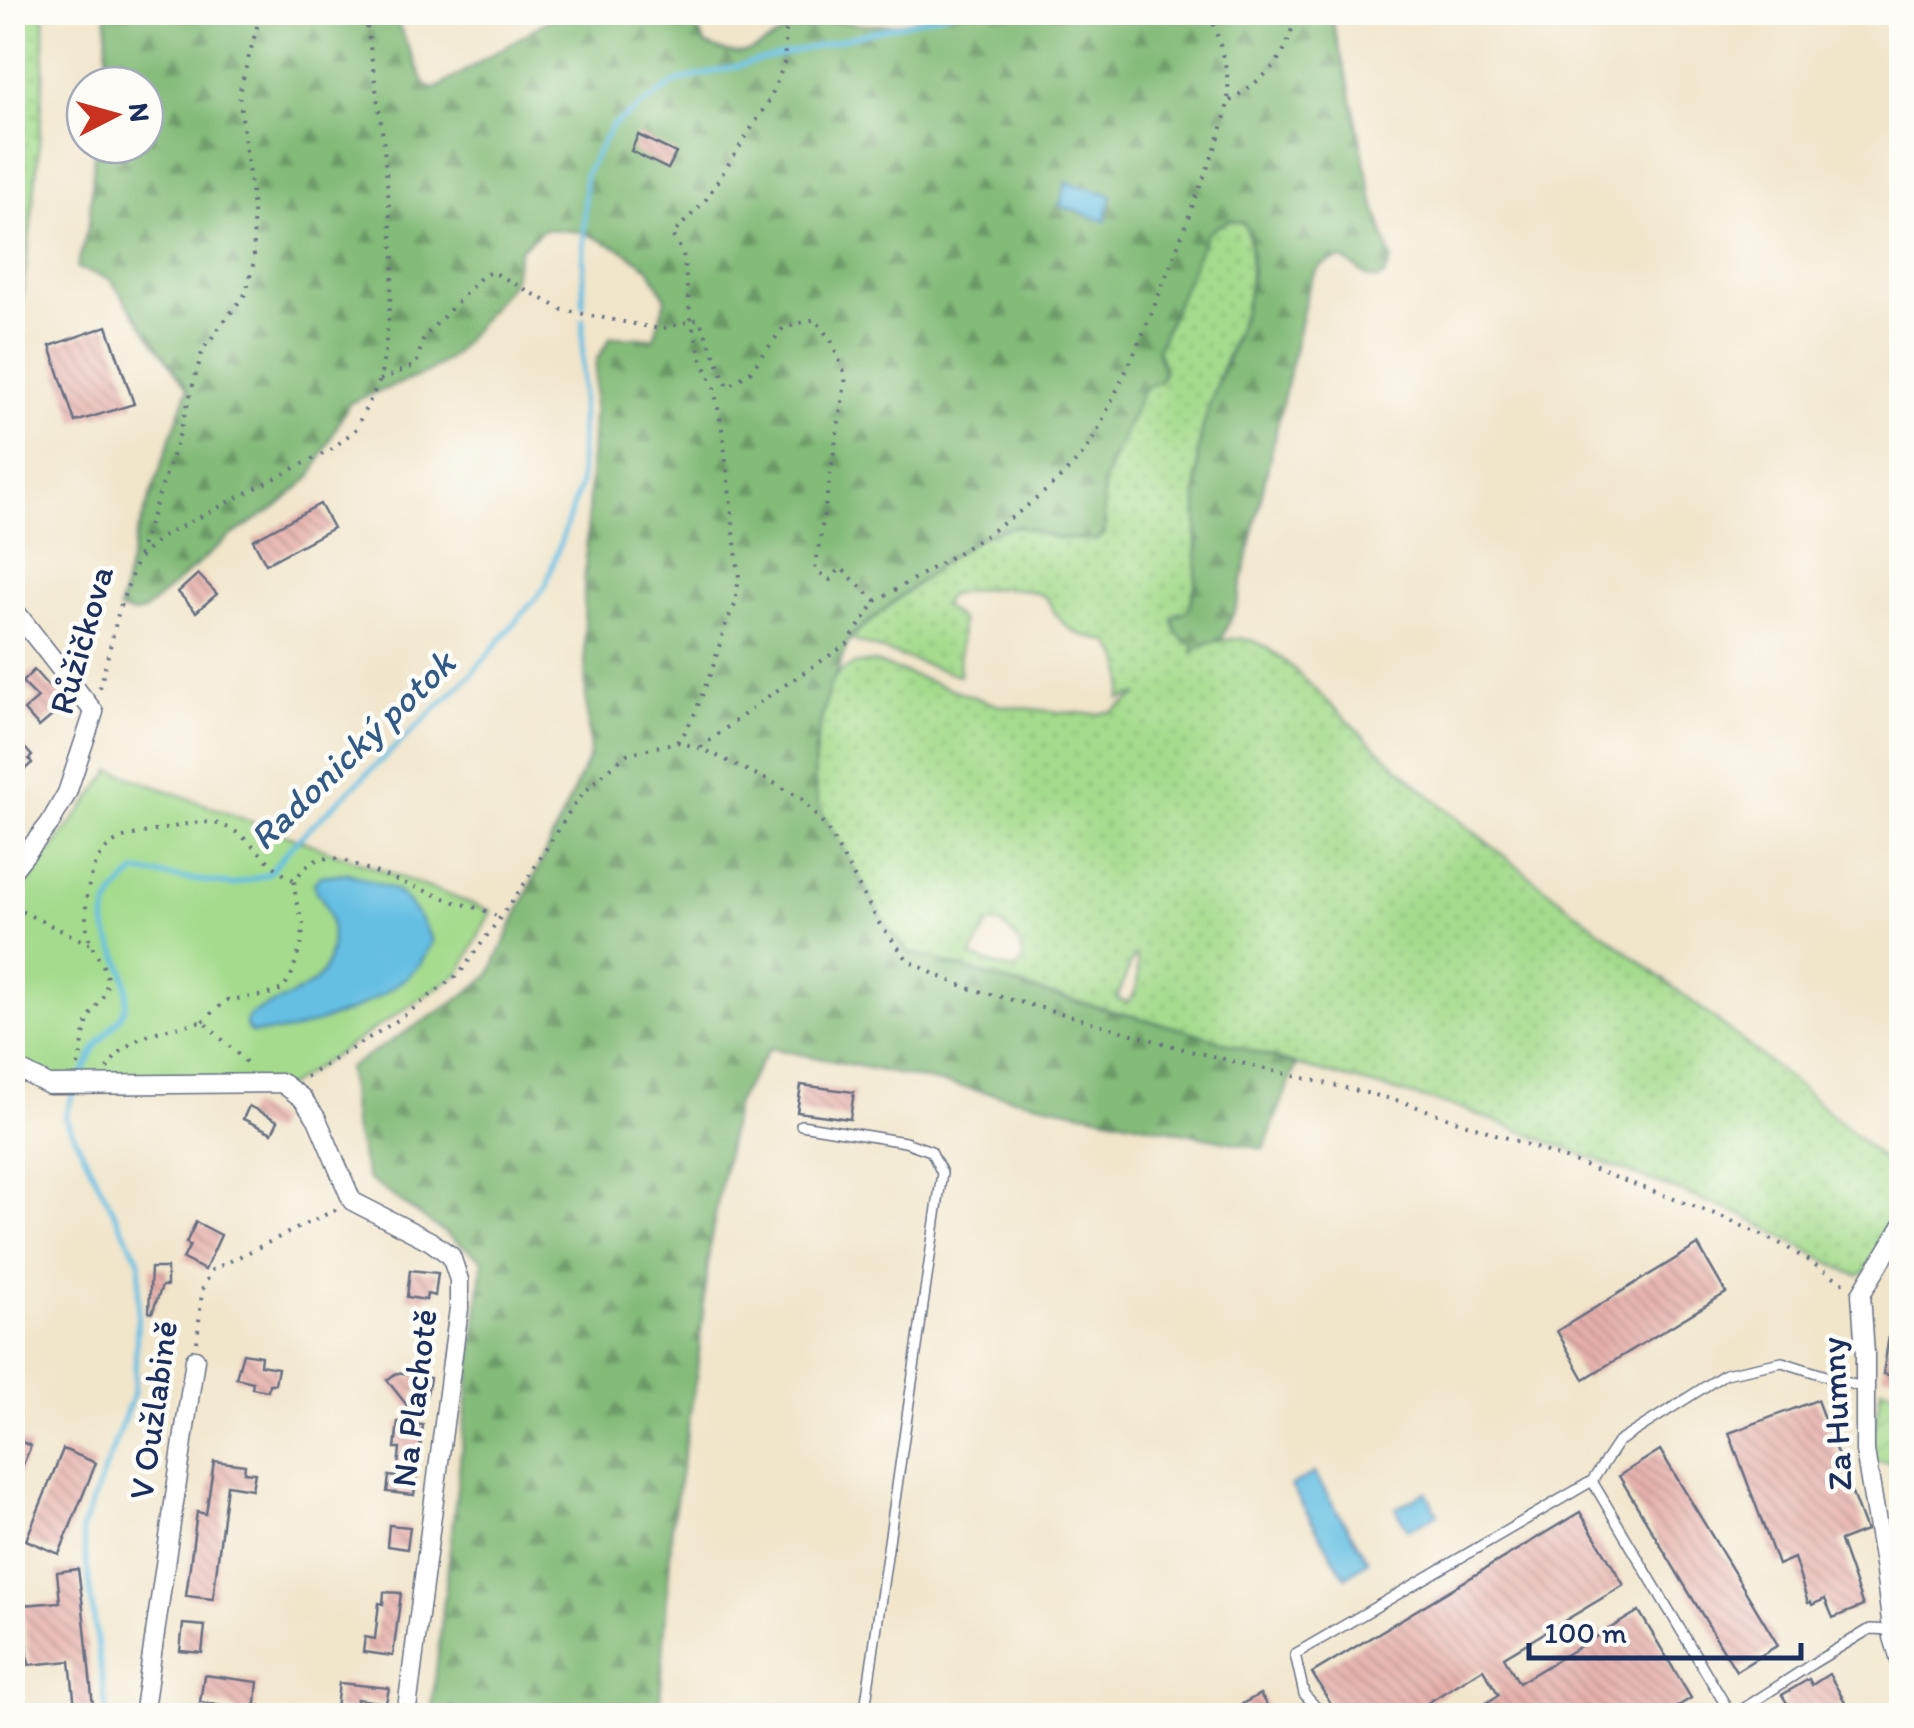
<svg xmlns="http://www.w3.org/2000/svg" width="1914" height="1728" font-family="Itim,sans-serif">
	<defs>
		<pattern id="grass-dots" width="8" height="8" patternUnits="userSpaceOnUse" patternTransform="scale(2.5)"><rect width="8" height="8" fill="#a4db8c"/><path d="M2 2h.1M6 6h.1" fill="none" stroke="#8dbc7b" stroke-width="1.8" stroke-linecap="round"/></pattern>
		<pattern id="forest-firs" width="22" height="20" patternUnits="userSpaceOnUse" patternTransform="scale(2.5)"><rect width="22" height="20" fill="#83bb78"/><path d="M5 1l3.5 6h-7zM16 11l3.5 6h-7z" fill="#6a9866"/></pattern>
		<pattern id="garden-furrows" width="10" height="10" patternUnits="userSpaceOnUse" patternTransform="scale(2.5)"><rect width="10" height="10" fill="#a4db8c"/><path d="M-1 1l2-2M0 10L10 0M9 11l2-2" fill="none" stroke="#8dbc7b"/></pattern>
		<pattern id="building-back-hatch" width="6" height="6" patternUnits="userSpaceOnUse" patternTransform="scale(2.5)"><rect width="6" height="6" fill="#e7b0ab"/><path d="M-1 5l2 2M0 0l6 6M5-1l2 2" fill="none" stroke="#ba908e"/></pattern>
	</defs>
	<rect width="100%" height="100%" fill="#fdfcf7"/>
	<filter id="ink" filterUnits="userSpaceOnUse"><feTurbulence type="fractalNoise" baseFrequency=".01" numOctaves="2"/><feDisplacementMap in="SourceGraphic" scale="20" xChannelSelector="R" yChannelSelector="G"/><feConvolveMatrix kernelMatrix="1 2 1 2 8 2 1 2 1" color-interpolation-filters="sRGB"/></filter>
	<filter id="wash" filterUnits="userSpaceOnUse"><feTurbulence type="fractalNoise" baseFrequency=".0048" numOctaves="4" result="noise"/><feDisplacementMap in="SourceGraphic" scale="40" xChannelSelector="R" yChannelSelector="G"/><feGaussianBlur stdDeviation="2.25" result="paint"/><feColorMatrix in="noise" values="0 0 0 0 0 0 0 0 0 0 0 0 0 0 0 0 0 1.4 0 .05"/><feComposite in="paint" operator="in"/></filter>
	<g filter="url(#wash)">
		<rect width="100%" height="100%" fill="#f1e5ca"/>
		<g fill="url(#grass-dots)" stroke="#608575" stroke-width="2.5" fill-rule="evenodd">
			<path d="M13,12L44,13C46,134 26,255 13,376Z"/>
			<path d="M1229,220L1244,223L1251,239L1249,299L1218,379L1199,446L1196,581L1189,610L1178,613L1182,639C1209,653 1230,627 1262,645C1285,658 1305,680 1325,699C1363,735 1401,772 1442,806C1594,931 1757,1043 1901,1176V1214L1865,1273L1858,1275L1848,1272L1742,1215L1460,1108L1296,1065L1189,1031L1044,993L909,952L890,931L869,897L821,811L815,793L813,771L817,737L830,685L839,673L847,668L855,664L874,662L997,705L1059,712L1097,714L1113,711L1139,694L1120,699C1127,680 1123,657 1109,642C1076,635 1061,630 1047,598C1019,582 979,588 949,595L942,605L961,620L959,676L849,639L946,560L981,537L1002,529L1019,526L1056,538L1097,540L1105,533L1103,483L1142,392L1164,370L1157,350L1207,232ZM998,923C1012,932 1023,943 1023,961L1017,969C1005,971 985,960 971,957L988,924ZM1133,957L1137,958C1138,974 1140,991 1128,1002L1117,999Z"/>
		</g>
		<path fill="url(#forest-firs)" stroke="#4f756b" stroke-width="2.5" d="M939,12L1330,13L1350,90L1372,197L1392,260L1384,276L1377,280L1368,277L1343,259C1317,262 1315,270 1307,293L1236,608L1221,639L1208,643L1193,652V645C1180,638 1174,633 1173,617L1189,610C1191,600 1195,590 1196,580C1201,536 1193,491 1199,447C1208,378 1274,291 1244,223L1229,220L1207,233L1157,349L1164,370L1160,382L1150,385L1142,392L1103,483L1105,533L1097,540L1056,538L1018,526L1002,529L981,537L946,560L850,637L834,680L830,685C819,730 806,766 821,811L890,931L909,952L1044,993L1189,1031L1296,1065L1264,1149L770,1048L736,1102L710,1243L697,1371L672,1524L659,1715H431L483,1260L367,1178L353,1124L348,1068L456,1001L489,976L590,755L586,700L584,592L596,361L611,337L654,338L666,299L649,268L621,249L584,232L544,229L520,249L512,282L453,355L427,373L349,403L311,477L275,508L229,537L144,611L134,614L119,610L135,540L188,389L110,279L77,268L89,224L95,145H145V85H102L107,59L106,13H393L425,84L433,89L439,87L560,13H688L706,45C715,48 726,53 736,53C764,53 781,28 807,22C829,17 848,25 870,25C894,26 916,19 939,12Z"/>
		<path fill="#a4db8c" stroke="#608575" stroke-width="2.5" fill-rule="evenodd" d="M112,770L491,911L460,973L280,1091L45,1079L13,1059L12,903ZM348,873L396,891L414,911L431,937L432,942L420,964L291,996C301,990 312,986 319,977C337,955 337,910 316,892Z"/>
		<polygon fill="url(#garden-furrows)" stroke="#608575" stroke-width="2.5" points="1881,1388 1901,1391 1901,1463 1873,1461 1871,1450"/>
		<g fill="#65bfe3" stroke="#4077a0" stroke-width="2.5">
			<polygon points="1066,182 1112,195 1105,221 1060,206"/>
			<path d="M348,873C362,879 380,883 394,890C409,899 426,926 432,942L420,964L407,977L383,994L351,1011L291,1031L251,1033C244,1026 245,1022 250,1015C270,1003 294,998 313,983C337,965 338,911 316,892L314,883L320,876Z"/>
			<polygon points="1314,1473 1368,1561 1345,1577 1291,1486"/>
			<polygon points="1426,1492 1438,1514 1408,1530 1396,1508"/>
		</g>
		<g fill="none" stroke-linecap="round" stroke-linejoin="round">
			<g stroke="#65bfe3" stroke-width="5">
				<polyline points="583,306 585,174 612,126 678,81 950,12"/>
				<path d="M79,1082C84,1070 90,1058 96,1047C105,1032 124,1019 126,1003C136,944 67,931 137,872L233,885L268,874L292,845L469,677L545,587L580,486L583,320"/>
				<polyline points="74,1091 65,1118 140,1262 134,1392 82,1529 107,1716"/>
			</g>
		</g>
		<g id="blocks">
			<g fill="url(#building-back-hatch)">
				<polygon points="638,135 676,153 668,169 631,151"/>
				<polygon points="107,326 134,404 75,422 50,346"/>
				<polygon points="320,504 333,528 266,564 253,540"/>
				<polygon points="198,574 217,594 196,612 178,592"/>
				<polygon points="34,670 50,688 53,685 64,697 59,700 64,706 39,727 24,710 38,698 22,682"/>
				<polygon points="12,734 32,756 29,759 32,763 12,780"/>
				<polygon points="801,1085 854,1092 850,1119 797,1112"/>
				<polygon points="249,1106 278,1121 272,1133 243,1119"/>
				<polygon points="196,1222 221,1235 205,1270 183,1259 190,1245 186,1243"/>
				<polygon points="1698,1245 1726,1293 1584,1379 1557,1331"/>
				<polygon points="151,1268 167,1268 167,1286 162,1286 152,1313 149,1312"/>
				<polygon points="410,1270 438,1273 435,1296 427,1294 426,1300 407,1297"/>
				<polygon points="1893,1311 1902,1311 1902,1377 1883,1374"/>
				<polygon points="243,1353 261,1356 260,1365 278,1368 275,1384 269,1384 268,1391 252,1388 253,1382 236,1378"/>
				<polygon points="396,1373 430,1378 427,1394 415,1392 413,1413 387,1380"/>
				<polygon points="1817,1400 1866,1531 1840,1541 1863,1606 1833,1618 1825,1599 1812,1605 1811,1602 1808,1603 1794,1558 1778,1565 1729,1433"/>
				<polygon points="398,1422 423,1425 414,1495 387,1492 389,1476 397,1477 400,1448 395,1448"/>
				<polygon points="12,1438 31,1446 13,1488 12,1488"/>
				<polygon points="63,1449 96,1463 59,1554 26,1540"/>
				<polygon points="1660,1450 1778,1645 1736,1671 1619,1476"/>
				<polygon points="214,1461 245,1465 244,1472 255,1473 252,1489 227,1485 213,1599 186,1596 197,1512 206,1514"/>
				<polygon points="1580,1512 1624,1585 1504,1657 1519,1683 1639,1611 1691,1698 1662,1716 1465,1716 1499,1695 1483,1669 1406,1716 1338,1716 1312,1673"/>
				<polygon points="389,1525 410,1527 407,1549 387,1546"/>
				<polygon points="78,1569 82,1599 94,1716 76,1716 70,1661 29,1665 23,1605 60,1602 57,1572"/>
				<polygon points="384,1592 401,1593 393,1656 363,1652 365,1637 375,1639 379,1603 383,1604"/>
				<polygon points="183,1624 205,1626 202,1653 180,1651"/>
				<polygon points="1829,1674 1845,1702 1823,1716 1767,1716 1787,1703 1782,1695 1809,1679 1812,1685"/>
				<polygon points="204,1675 258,1682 255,1712 250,1716 242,1716 235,1711 235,1708 200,1702"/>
				<polygon points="339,1683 389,1688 386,1703 357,1699 356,1712 336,1709"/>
				<polygon points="1260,1694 1273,1716 1249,1716 1242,1704"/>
			</g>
		</g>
	</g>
	<g filter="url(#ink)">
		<use href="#blocks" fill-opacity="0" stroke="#666f84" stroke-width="2.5"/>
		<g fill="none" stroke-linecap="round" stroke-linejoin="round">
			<g stroke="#666f84" stroke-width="12">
				<g id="service">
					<polyline points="801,1125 905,1142 931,1151 942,1173 864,1716"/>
					<polyline points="1592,1481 1618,1442 1725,1374 1782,1362 1864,1388"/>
					<polyline points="1321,1716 1318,1709 1304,1694 1295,1654 1592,1481 1732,1716 1812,1664 1870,1629 1892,1630"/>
				</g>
			</g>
			<g stroke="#666f84" stroke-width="21">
				<g id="minor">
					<polyline points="12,607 94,712 67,793 50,823 12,871"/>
					<polyline points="12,1066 49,1085 282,1083 302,1098 317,1119 352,1201 430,1241 451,1256 459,1280 459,1308 406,1716"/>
					<polyline points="1902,1226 1861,1294 1865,1354 1865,1451 1884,1564 1893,1637 1902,1666"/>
					<polyline points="143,1716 195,1359"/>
				</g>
			</g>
			<g stroke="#666f84" stroke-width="4" stroke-dasharray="2.5 8" stroke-linecap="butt">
				<path d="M1230,101C1268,74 1288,62 1295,12"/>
				<polyline points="380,380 416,365 424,337 483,275 493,272 563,310 660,329 699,319 728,387 750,372 783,328 815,319 832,342 846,377 815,570 830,580 841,568 876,601 847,644 770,695 700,748"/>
				<polyline points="138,556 179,436 203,349 246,293 254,261 253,209 239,93 261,12"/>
				<path d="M876,601C945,560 1020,521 1075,463C1093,445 1102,420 1113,398C1145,334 1170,268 1194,202C1206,170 1223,135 1228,101C1231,72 1218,40 1210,12"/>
				<polyline points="100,688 119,610 137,560 161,537 332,449 355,430 380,380 385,351 394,260 383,137 365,12"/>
				<polyline points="677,742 685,732 696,711 714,664 726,623 735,605 739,577 723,434 714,387 702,360 691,321 683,253 672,235 705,201 770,99 784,64 787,12"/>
				<polyline points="12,907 90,944"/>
				<polyline points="203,1021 227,1000 266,995 283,989 291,976 302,942 303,923 296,901 294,880"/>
				<path d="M78,1066C82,1052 83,1035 88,1021C94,1007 107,997 107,980C106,964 93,953 89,938C82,914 87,870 105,850C116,837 137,834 154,831C177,828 198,817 221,825C252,835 266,867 294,880C310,862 314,856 340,859L455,902L481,909L499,917"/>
				<path d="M107,1069C128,1033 165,1030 203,1021L249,1065"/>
				<polyline points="306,1077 401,1018 460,973 523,886 573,806 593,783 627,754 677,742 700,748 776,784 802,799 828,830 879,923 908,960 936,975 968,988 1064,1014 1190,1051 1400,1101 1522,1143 1723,1217 1783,1245 1849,1286"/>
				<polyline points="197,1342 202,1290 212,1270 339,1208"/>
			</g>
			<use href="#service" stroke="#fff" stroke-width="9"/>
			<use href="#minor" stroke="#fff" stroke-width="18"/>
		</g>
	</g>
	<g text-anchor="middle" stroke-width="9" stroke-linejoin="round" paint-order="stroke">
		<g font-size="35" fill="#1b2f5e" stroke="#fdfcf7">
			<text transform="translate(81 640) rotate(-74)" y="12">Růžičkova</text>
			<text transform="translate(414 1398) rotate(-83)" y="12">Na Plachotě</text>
			<text transform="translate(153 1410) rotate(-82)" y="12">V Oužlabině</text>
			<text transform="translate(1836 1414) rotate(-93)" y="12">Za Humny</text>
		</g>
		<g font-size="38" font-style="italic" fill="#315a86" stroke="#fdfcf7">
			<text transform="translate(352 750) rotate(-44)" y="13">Radonický potok</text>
		</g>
	</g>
	<rect width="1914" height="1728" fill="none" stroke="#fdfcf7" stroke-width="50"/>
	<g transform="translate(115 115) rotate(84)"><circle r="48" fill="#fdfcf7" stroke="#a3aaba" stroke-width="2.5"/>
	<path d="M0-8L18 38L0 25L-18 38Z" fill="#c8321e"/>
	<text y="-15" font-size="28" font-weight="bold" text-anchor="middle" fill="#1b2f5e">N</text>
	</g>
	<path d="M1529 1643v15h272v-15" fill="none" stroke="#1b2f5e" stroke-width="5"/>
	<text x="1544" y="1643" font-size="30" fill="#1b2f5e" stroke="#fdfcf7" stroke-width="8" paint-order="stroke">100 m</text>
</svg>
